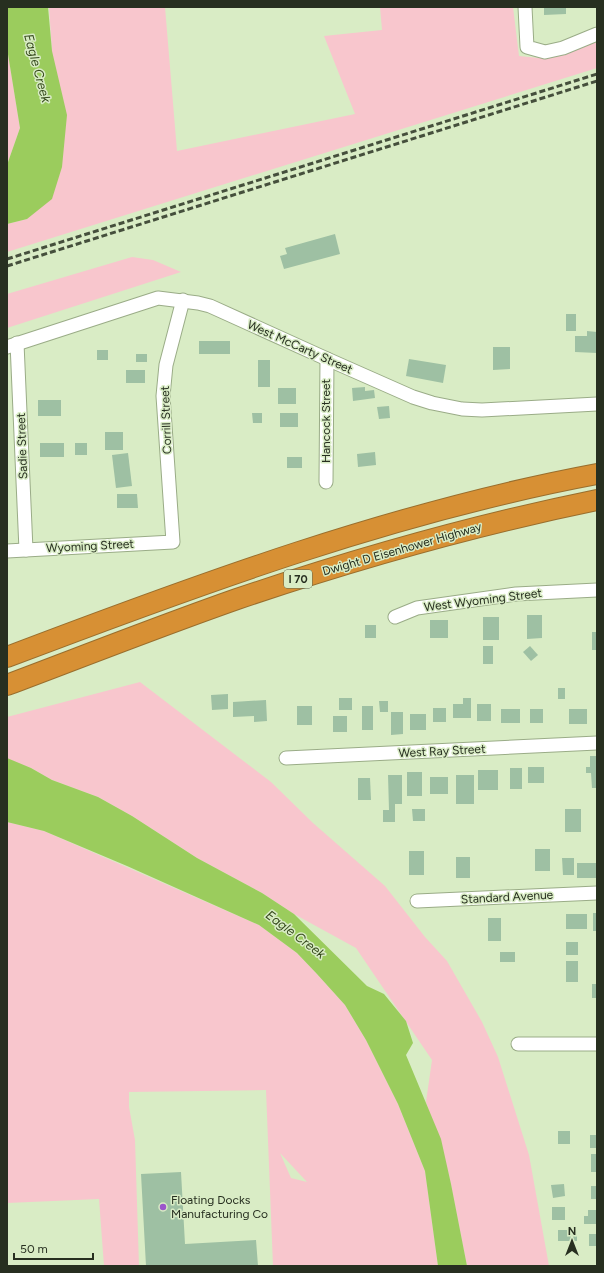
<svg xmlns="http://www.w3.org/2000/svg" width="604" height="1273" font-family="Figtree,sans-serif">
	<rect width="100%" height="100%" fill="#d9ecc5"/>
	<g fill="#f8c6cd" fill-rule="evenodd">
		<polygon points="49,7 165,7 177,151 355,114 324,36 382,30 380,7 513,7 519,56 539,58 597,42 597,68 7,252 7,224 27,219 52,51"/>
		<polygon points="7,48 20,128 7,165"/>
		<polygon points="132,257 153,260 181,272 7,328 7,294"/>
		<polygon points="140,682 271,782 313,823 385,886 425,937 447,961 482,1022 498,1057 529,1155 549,1266 467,1266 449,1175 426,1102 432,1060 356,948 294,914 262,893 197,858 132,816 98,797 52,780 31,768 7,759 7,717"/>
		<path d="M7,822L44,831L259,925L297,953L317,974L345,1005L366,1040L398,1104L425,1171L438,1266H273L266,1090L129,1092V1107L135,1140L139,1266H104L99,1199L7,1203ZM280,1153L307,1182L291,1178Z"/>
	</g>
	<g fill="#9bcc5d">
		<polygon points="7,7 48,7 52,51 67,115 62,167 52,199 27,219 7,224 7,165 20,128 7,48"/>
		<polygon points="7,758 31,768 52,780 98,797 132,816 197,858 262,893 294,914 367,986 384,994 406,1021 413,1043 406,1055 441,1139 451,1184 467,1266 438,1266 425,1171 398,1104 366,1040 345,1005 317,974 297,953 259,925 127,866 44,831 7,822"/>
	</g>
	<g fill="#9ec0a3">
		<polygon points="544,7 566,7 566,14 544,15"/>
		<polygon points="335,234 340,254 284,269 280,256 287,254 285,248"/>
		<rect x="566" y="314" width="10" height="17"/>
		<polygon points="587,331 597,332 597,353 575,352 575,336 587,336"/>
		<rect x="199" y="341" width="31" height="13"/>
		<polygon points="493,347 510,347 510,369 493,370"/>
		<rect x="97" y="350" width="11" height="10"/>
		<rect x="136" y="354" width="11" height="8"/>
		<polygon points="409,359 446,365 443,383 406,376"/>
		<rect x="258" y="360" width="12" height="27"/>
		<rect x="126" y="370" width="19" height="13"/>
		<polygon points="365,387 365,391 374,390 375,398 353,401 352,388"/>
		<rect x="278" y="388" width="18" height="16"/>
		<rect x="38" y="400" width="23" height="16"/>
		<polygon points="389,406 390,418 379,419 377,407"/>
		<polygon points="252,413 262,413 262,423 253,423"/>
		<rect x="280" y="413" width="18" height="14"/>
		<rect x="105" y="432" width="18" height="18"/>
		<rect x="40" y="443" width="24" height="14"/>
		<rect x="75" y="443" width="12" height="12"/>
		<polygon points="375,452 376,465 358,467 357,454"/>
		<polygon points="128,453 132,486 116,488 112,455"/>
		<rect x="287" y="457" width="15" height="11"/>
		<polygon points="117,494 137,494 138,508 117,508"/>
		<polygon points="527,615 542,615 542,638 527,639"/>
		<rect x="483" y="617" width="16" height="23"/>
		<rect x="430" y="620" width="18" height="18"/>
		<rect x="365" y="625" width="11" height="13"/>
		<rect x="592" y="632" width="5" height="18"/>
		<rect x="483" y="646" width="10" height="18"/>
		<polygon points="530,646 538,655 531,661 523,652"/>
		<rect x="558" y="688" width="7" height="11"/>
		<polygon points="228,694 228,709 212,710 211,695"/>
		<rect x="339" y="698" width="13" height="12"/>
		<polygon points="463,698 471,698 471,718 453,718 453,704 463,704"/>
		<polygon points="266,700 267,721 254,722 254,716 233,717 233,702"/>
		<polygon points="379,701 388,701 388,712 380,712"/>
		<rect x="477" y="704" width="14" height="17"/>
		<rect x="297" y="706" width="15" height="19"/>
		<rect x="362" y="706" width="11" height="24"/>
		<rect x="433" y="708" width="13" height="14"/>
		<rect x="501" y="709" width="19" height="14"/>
		<rect x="530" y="709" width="13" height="14"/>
		<rect x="569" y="709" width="18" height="15"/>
		<polygon points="391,712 403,712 403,734 391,735"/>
		<rect x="410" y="714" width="16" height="16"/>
		<rect x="333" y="716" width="14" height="16"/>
		<polygon points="590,756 597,756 597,788 592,788 591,773 586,773 586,767 590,767"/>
		<rect x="528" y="767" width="16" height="16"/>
		<rect x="510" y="768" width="12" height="21"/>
		<rect x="478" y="770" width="20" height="20"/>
		<rect x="407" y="772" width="15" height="24"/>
		<polygon points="388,775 402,775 402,804 395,804 395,822 383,822 383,810 389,810"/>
		<rect x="456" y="775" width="18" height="29"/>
		<rect x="430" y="777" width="18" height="17"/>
		<polygon points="358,778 370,778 371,800 358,800"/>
		<polygon points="412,809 425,809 425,821 413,821"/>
		<rect x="565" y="809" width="16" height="23"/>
		<rect x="535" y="849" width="15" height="22"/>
		<rect x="409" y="851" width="15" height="24"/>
		<rect x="456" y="857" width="14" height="21"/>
		<polygon points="562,858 574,858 574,875 563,875"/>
		<rect x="577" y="863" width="20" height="15"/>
		<rect x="593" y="913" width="4" height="18"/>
		<rect x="566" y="914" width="21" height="15"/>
		<rect x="488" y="918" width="13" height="23"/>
		<rect x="566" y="942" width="12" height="13"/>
		<rect x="500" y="952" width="15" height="10"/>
		<rect x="566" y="961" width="12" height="21"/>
		<rect x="592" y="984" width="5" height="14"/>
		<rect x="558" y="1131" width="12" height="13"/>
		<rect x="590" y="1135" width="7" height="13"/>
		<rect x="591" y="1154" width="6" height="18"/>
		<polygon points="181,1172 185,1244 256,1240 258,1266 146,1266 141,1174"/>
		<polygon points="564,1184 565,1196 553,1198 551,1185"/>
		<rect x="591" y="1186" width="6" height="13"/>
		<rect x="552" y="1207" width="13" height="13"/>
		<polygon points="588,1210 597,1210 597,1224 584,1224 584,1216 588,1216"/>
		<rect x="558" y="1230" width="19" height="11"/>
		<rect x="589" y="1234" width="8" height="12"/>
	</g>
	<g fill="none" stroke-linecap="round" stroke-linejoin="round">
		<g stroke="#9aac87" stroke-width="15">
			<g id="minor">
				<polyline points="525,7 527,47 545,52 563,48 597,34"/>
				<polyline points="17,343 26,550"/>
				<polyline points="7,347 158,298 198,303 210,306 327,359 413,397 432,403 462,409 482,410 597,404"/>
				<polyline points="326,482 327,359"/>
				<polyline points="7,551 173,542 163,396 166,365 183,300"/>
				<polyline points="395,617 417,608 516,594 597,590"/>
				<polyline points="286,758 597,743"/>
				<polyline points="417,901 597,893"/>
				<polyline points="518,1044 597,1044"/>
			</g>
		</g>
		<g stroke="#996e2d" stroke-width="22">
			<g id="highway">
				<path d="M7,657C199,584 394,512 597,474"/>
				<path d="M7,685C84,656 160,626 237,599C355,559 475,525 597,500"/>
			</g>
		</g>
		<use href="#minor" stroke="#fff" stroke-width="13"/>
		<use href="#highway" stroke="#d79034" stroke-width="20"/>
		<g stroke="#454f3c" stroke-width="3" stroke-dasharray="6 3" stroke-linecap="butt">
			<polyline points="7,259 597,74"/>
			<polyline points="7,266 597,81"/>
		</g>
	</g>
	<circle fill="#9b56cb" stroke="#d9ecc5" stroke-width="1.5" cx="163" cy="1207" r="4"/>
	<g text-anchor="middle" stroke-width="3" stroke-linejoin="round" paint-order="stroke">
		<rect fill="#d9ecc5" stroke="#5c6852" stroke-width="1" x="284" y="570" width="28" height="18" rx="3"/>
		<g font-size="11" font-weight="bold" fill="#272f20">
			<text x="298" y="583">I 70</text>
		</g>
		<g font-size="12" fill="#272f20" stroke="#d9ecc5">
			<text transform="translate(300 347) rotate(24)" y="4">West McCarty Street</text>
			<text transform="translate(166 420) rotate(-92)" y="4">Corrill Street</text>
			<text transform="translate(326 421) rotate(-90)" y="4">Hancock Street</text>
			<text transform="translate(22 446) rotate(-92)" y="4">Sadie Street</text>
			<text transform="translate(90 546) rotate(-3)" y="4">Wyoming Street</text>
			<text transform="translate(402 549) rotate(-16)" y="4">Dwight D Eisenhower Highway</text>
			<text transform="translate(483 600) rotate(-7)" y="4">West Wyoming Street</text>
			<text transform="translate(442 751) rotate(-3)" y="4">West Ray Street</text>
			<text transform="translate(507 897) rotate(-3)" y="4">Standard Avenue</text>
		</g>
		<g font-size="12" fill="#272f20" stroke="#d9ecc5" text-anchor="start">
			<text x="171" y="1204">Floating Docks<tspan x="171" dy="14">Manufacturing Co</tspan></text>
		</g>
		<g font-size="13" font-style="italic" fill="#35491c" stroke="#d9ecc5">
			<text transform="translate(38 68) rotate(75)" y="5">Eagle Creek</text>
			<text transform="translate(296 934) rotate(37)" y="5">Eagle Creek</text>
		</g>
	</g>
	<rect width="604" height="1273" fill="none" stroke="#272f20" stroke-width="16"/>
	<g transform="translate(572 1241)" stroke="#d9ecc5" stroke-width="3" paint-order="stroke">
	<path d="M0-3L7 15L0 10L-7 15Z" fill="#272f20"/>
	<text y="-6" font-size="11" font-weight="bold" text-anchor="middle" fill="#272f20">N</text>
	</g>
	<path d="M14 1253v6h79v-6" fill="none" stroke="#272f20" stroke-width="2"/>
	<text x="20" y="1253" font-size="12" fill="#272f20" stroke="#d9ecc5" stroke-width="3" paint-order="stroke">50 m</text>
</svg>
